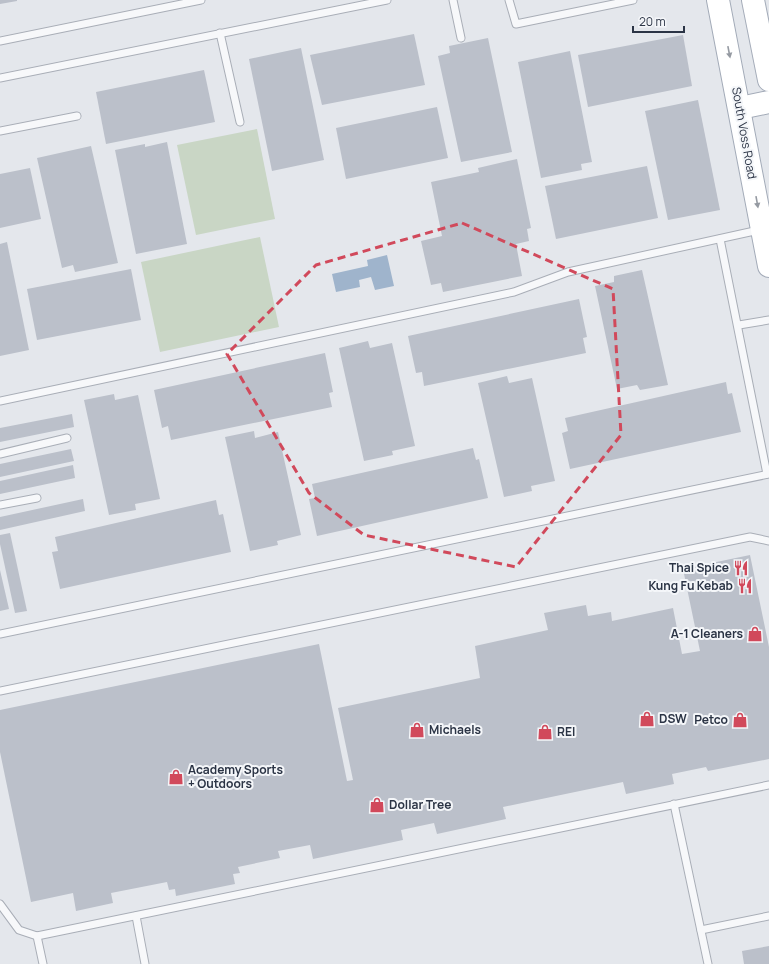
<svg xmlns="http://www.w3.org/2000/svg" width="769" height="964" font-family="Manrope,sans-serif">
	<rect width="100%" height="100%" fill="#e4e7ec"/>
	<g fill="#c9d6c5">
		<polygon points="257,129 275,219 196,235 177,145"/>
		<polygon points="260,237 279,327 160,352 141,262"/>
	</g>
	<polygon fill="#9fb4cc" points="387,255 394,286 375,290 371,277 359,280 360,287 336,292 332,274 368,266 367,260"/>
	<g fill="#bbc0ca">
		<polygon points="0,0 17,0 17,1 0,4"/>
		<polygon points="414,34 425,85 322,105 310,55"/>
		<polygon points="683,35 692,86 588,107 578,55"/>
		<polygon points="488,38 512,152 461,162 438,56 450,53 449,46"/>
		<polygon points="301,48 324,160 272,171 249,59"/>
		<polygon points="570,51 592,162 581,164 582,170 541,178 518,62"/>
		<polygon points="204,70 215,122 106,144 96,92"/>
		<polygon points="698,100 720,210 668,220 645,111"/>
		<polygon points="437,107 448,158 346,179 336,128"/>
		<polygon points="167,142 187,244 136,254 115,150 145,144 145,147"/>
		<polygon points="91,146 118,263 75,272 73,265 62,268 37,158"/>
		<polygon points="517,159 531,228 527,229 529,241 516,244 522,276 443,292 441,283 431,285 421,241 442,236 431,182 479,172 478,168"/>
		<polygon points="647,166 658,218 556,239 545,186"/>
		<polygon points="30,168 41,219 0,228 0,174"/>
		<polygon points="7,242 29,350 0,356 0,244"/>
		<polygon points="131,269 141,320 37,340 27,289"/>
		<polygon points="642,270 668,385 640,390 637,385 617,389 595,286 614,282 614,276"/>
		<polygon points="579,299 587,337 583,338 586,353 424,386 422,372 416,373 408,336"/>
		<polygon points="368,341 370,348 392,343 415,446 392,451 393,455 364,461 339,348"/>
		<polygon points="325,353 333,392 329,393 332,407 171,440 168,426 162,428 154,390"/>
		<polygon points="507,376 509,383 532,378 555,481 531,486 532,491 504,497 478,383"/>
		<polygon points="726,382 728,394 732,393 741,432 570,469 562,433 568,431 565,418"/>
		<polygon points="114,394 115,400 138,395 160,499 135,504 136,510 109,515 84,400"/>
		<polygon points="72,414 74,427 0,442 0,428"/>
		<polygon points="254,431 255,438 278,432 301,535 277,541 278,545 250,551 225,437"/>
		<polygon points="473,448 476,460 479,459 488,498 317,536 309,499 315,498 312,484"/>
		<polygon points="71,449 74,461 0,477 0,464"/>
		<polygon points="73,465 75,478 0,494 0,481"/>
		<polygon points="83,499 85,511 0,530 0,517"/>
		<polygon points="216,500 219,515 223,514 231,552 60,589 52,552 58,551 55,537"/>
		<polygon points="10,533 27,611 15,613 0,544 0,535"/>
		<polygon points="750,555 769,647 769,759 708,771 706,767 672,774 674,784 626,794 623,782 503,807 506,819 437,834 434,823 401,830 403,840 313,859 310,845 278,851 280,858 238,867 240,873 233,874 235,884 176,896 175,889 169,890 167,882 111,893 113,903 76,911 73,893 31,902 0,752 0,710 319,644 347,781 353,780 338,708 480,678 475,646 548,630 544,613 586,605 588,616 611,612 612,621 673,608 682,654 700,651 683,569"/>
		<polygon points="0,570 9,609 0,611"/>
		<polygon points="769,946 769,964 744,964 742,951"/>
	</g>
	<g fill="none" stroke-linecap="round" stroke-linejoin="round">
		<g stroke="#a9aeb7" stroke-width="9">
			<g id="lane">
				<polyline points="453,0 461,38"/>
				<polyline points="509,0 516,24 633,0"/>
				<polyline points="220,33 240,122"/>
				<polyline points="0,41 201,0"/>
				<polyline points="0,78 387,0"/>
				<polyline points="0,131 77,116"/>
				<polyline points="720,239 767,474"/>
				<polyline points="739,325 769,320"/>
				<polyline points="0,401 514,292 568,272 759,230"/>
				<polyline points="0,454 67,438"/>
				<polyline points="0,505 37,498"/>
				<polyline points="0,634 769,474"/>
				<polyline points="0,691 750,537 769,541"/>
				<polyline points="674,804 708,964"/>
				<polyline points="0,904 19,930 37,936 769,785"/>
				<polyline points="136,916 145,964"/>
				<polyline points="701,930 769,916"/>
				<polyline points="37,936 43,964"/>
			</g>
		</g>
		<g stroke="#a3abb8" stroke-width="24">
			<g id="primary">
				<polyline points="718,0 769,266"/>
				<polyline points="753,0 769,80"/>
				<polyline points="740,108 769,102"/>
			</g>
		</g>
		<use href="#lane" stroke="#f7f8fa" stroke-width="7"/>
		<use href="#primary" stroke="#fff" stroke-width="22"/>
	</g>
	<defs><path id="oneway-solid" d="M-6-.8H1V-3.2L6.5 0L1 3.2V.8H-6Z"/></defs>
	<g fill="#959aa2">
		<use href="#oneway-solid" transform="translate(729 52) rotate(79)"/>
		<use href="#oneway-solid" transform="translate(757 202) rotate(80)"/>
	</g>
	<path fill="none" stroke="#d1495b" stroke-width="3" stroke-dasharray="8 5" stroke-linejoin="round" d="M462,223L613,289L621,435L516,567L364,535L309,493L227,354L316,265Z"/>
	<defs>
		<g id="restaurant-bare" transform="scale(1.2)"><path d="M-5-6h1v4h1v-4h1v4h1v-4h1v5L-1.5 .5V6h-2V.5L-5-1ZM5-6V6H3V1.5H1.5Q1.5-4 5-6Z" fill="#d1495b" stroke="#f4f6f9" stroke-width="2.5" paint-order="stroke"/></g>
		<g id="shop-bare" transform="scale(1.2)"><path d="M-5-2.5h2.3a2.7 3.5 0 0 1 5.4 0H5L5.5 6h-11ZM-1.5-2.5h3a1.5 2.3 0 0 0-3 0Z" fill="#d1495b" stroke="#f4f6f9" stroke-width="2.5" paint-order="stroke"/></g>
	</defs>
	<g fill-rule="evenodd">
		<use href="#restaurant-bare" x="741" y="568"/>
		<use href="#restaurant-bare" x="745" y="586"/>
		<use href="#shop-bare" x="755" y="634"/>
		<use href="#shop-bare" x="647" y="719"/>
		<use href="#shop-bare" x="740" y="720"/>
		<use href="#shop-bare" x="417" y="730"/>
		<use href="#shop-bare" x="545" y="732"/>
		<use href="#shop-bare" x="176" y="777"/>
		<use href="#shop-bare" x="377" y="805"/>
	</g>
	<g text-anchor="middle" stroke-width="4" stroke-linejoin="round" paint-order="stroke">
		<g font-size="12" fill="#2b3445" stroke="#f4f6f9">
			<text transform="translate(744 133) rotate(80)" y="4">South Voss Road</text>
		</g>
		<g font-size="12" font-weight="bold" fill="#2b3445" stroke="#f4f6f9" text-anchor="start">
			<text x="729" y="572" text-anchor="end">Thai Spice</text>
			<text x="733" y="590" text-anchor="end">Kung Fu Kebab</text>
			<text x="743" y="638" text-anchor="end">A-1 Cleaners</text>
			<text x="659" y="723">DSW</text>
			<text x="728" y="724" text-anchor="end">Petco</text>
			<text x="429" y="734">Michaels</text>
			<text x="557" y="736">REI</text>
			<text x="188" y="774">Academy Sports<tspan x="188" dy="14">+ Outdoors</tspan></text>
			<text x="389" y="809">Dollar Tree</text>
		</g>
	</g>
	<path d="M633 26v6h51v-6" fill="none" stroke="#2b3445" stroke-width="2"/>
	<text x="639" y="26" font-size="12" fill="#2b3445" stroke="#f4f6f9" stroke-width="3" paint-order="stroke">20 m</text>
</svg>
